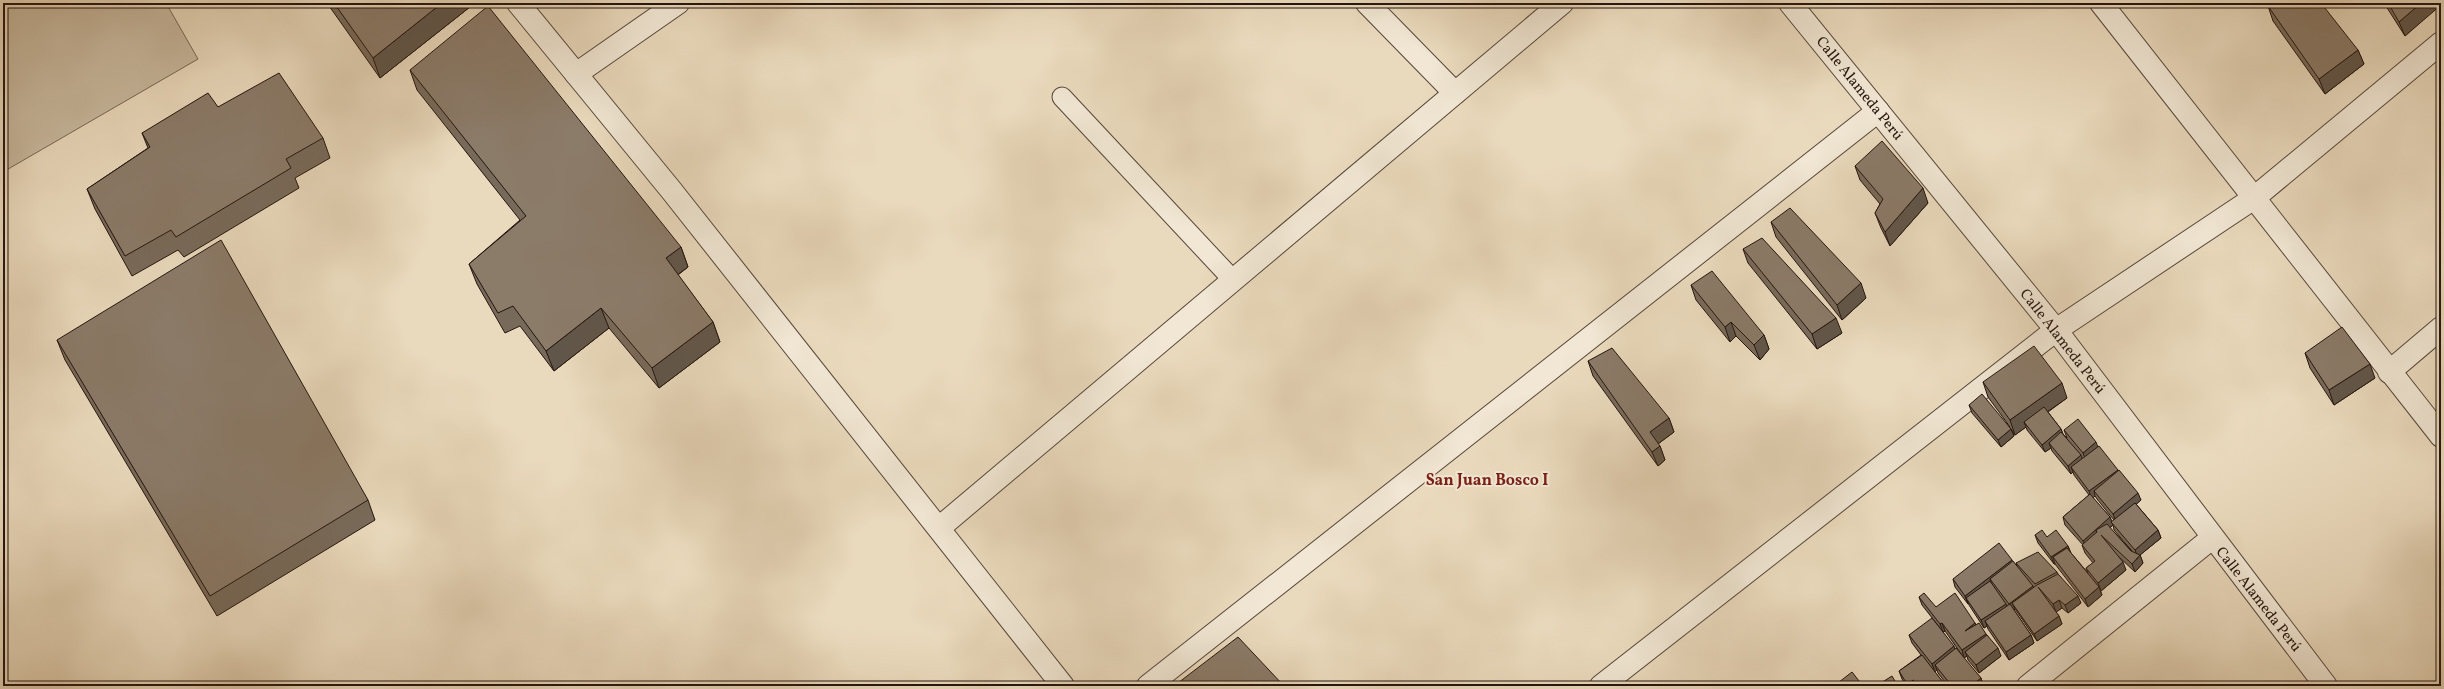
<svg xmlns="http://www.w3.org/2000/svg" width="2444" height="689" font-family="Vollkorn,serif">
	<rect width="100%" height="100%" fill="#eadabd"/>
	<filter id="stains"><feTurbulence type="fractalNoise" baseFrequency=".005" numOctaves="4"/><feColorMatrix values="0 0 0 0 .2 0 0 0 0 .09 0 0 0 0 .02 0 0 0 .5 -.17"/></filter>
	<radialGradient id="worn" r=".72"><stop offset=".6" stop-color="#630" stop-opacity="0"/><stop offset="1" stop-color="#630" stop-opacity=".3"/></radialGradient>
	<polygon fill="#c8b99f" stroke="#766757" points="3,3 166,3 198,59 3,172"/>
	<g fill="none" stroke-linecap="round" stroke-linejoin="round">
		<g stroke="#56463a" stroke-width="21">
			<polyline id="lane" points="1062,97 1233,280"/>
		</g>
		<g stroke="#56463a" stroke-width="24">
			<g id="street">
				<polyline points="518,3 671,190 1063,686"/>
				<polyline points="1367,3 1455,93"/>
				<polyline points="1790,3 2056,330 2326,686"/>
				<polyline points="2101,3 2441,436"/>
				<polyline points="576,74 678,3"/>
				<polyline points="2389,372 2441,328"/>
				<polyline points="939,528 1562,3"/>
				<polyline points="1148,686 1878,111"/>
				<polyline points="1601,686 2056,330 2254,198 2441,43"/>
				<polyline points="2028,686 2212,538"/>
			</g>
		</g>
		<use href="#lane" stroke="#f1e7d4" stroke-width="19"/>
		<use href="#street" stroke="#f1e7d4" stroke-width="22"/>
	</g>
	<g fill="#786a5a" stroke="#24150f" fill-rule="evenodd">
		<polygon points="327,3 475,3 380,78"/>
		<polygon points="2384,3 2441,3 2405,36"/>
		<polygon points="2268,6 2358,50 2364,64 2325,94 2273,21"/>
		<polygon points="410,70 681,247 688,267 678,275 713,322 720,342 659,388 609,328 554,371 520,326 505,333 477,284 469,264 520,220 417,90"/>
		<polygon points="218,107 323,138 330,158 295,178 299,188 184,257 178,250 132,276 95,209 87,189 148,148 142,133"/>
		<polygon points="1855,166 1928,203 1890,246 1881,228 1875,213 1880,204 1860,180"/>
		<polygon points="1771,222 1866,298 1842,320 1776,237"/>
		<polygon points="1743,249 1842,333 1817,349 1748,263"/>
		<polygon points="1691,285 1764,335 1769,349 1760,360 1736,336 1730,342 1696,300"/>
		<polygon points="57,340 368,500 375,520 217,616 65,360"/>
		<polygon points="2305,353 2375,378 2334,405 2310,368"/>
		<polygon points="1588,361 1669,418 1674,432 1658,444 1660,446 1665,460 1658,466 1593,376"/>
		<path d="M1983,382L2067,398L2048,412L2061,429L2063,434L2067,438L2064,430L2098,447L2141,500L2136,504L2158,530L2161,538L2140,555L2143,563L2135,572L2118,556L2126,570L2101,591L2100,590L2102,595L2088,607L2055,564H2054L2038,543L2035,535L2047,537L2068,546L2071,553L2088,573L2086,568L2093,563L2085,553L2082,545H2083L2065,525L2063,517L2089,495L2074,475L2073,472L2071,474L2052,451L2051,448L2045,452L2027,430L2026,427L2015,435L2011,429L2014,436L2001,447L1972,413L1969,405L2010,427L1988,397ZM2095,496L2097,499L2114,520L2112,522L2110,517L2093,498ZM2113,525L2114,530L2132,551L2110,528Z"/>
		<polygon points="2012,561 2017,566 2016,563 2057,572 2058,574 2081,603 2068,613 2062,608 2056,612 2059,616 2062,624 2037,641 2015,609 2014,610 2031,635 2034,643 2009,660 1988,629 1987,626 1984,628 1969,605 1968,603 1968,604 1955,587 1953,579"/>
		<polygon points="1919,597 1936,607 1975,623 1976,625 1986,634 2001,656 1979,673 1968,660 1967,656 1964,658 1945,631 1943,632 1955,649 1981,678 1983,686 1948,686 1938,673 1937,670 1935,672 1946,686 1906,686 1902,679 1899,671 1921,655 1912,643 1909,635 1940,628 1922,605"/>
	</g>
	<g fill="#61564a" stroke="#24150f">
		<polygon points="442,3 475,3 380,78 373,58"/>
		<polygon points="2421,3 2441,3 2441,5 2405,36 2399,22"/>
		<polygon points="2358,50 2364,64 2325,94 2319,79"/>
		<polygon points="1923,188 1928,203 1890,246 1885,232"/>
		<polygon points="681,247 688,267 673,278 666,258"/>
		<polygon points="1861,283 1866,298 1842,320 1837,305"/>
		<polygon points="601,308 609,328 554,371 546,351"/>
		<polygon points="1836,318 1842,333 1817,349 1812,334"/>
		<polygon points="713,322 720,342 659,388 652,368"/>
		<polygon points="1731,322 1736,336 1730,342 1725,327"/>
		<polygon points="1764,335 1769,349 1760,360 1754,345"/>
		<polygon points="2370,364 2375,378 2334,405 2329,390"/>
		<polygon points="2062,383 2067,398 2027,426 2024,422 2026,427 2015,435 2010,420"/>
		<polygon points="1669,418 1674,432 1655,446 1650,432"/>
		<polygon points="2011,429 2014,436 2001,447 1998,440"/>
		<polygon points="2061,429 2064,437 2049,443 2051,448 2045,452 2042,445"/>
		<polygon points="2096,442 2099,450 2086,461 2083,453"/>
		<polygon points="1660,446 1665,460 1658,466 1652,452"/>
		<polygon points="2081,455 2084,463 2071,467 2073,472 2071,474 2068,466"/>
		<polygon points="2118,470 2120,477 2094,491 2095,496 2092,499 2089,491"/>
		<polygon points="2138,493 2141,500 2116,522 2113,514"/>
		<polygon points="2110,517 2113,525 2099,537 2097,532 2096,530 2098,538 2086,549 2083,541"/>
		<polygon points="2158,530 2161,538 2140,555 2143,563 2135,572 2132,564 2138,558 2135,550"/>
		<polygon points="2068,546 2071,554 2053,557 2055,564 2054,564 2051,557"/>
		<polygon points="2012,560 2015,568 1990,579 1992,585 1966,598 1968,603 1968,604 1965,596"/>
		<polygon points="2123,562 2126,570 2101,591 2098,583"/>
		<polygon points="2033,586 2035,594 2012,603 2015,609 2012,611 2009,604"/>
		<polygon points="2099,587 2102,595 2088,607 2085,599"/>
		<polygon points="2078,596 2081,603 2068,613 2065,605"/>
		<polygon points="2059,600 2062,608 2056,612 2053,604"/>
		<polygon points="2006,604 2009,611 1985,621 1987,626 1984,628 1981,620"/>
		<polygon points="2059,616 2062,624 2037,641 2034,634"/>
		<polygon points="1942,623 1945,631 1943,632 1940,624"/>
		<polygon points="1975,623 1978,631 1965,631"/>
		<polygon points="1986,634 1989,642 1965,652 1967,656 1964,658 1962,650"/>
		<polygon points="2031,635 2034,643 2009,660 2006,652"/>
		<polygon points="1954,646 1957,654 1935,665 1937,670 1935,672 1932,664"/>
		<polygon points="1998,648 2001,656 1979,673 1976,665"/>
		<polygon points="1981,678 1983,686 1971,686"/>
	</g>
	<g fill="#8b7b69" stroke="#24150f">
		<polygon points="334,3 442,3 373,58"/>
		<polygon points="2272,3 2321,3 2358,50 2319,79 2268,6"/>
		<polygon points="2388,3 2421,3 2399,22"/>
		<polygon points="488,6 681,247 666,258 713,322 652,368 601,308 546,351 513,306 498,313 469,264 526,216 410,70"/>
		<polygon points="279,73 323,138 286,159 291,168 176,237 171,230 125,256 87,189 150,147 142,133 208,93 218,107"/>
		<polygon points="1882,141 1923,188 1885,232 1875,213 1883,199 1855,166"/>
		<polygon points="1790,208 1861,283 1837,305 1771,222"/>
		<polygon points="1762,238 1836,318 1812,334 1743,249"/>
		<polygon points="221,240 368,500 210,596 57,340"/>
		<polygon points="1712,271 1764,335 1754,345 1731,322 1725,327 1691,285"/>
		<polygon points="2342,327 2370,364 2329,390 2305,353"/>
		<polygon points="2034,346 2062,383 2010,420 1983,382"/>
		<polygon points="1612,348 1669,418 1650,432 1660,446 1652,452 1588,361"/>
		<polygon points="1982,394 2011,429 1998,440 1969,405"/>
		<polygon points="2044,407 2061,429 2042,445 2024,422"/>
		<polygon points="2078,419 2096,442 2083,453 2064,430"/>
		<polygon points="2061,432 2081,455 2068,466 2049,443"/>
		<polygon points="2099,446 2118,470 2089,491 2071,467"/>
		<polygon points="2119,470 2138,493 2113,514 2094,491"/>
		<polygon points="2090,494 2110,517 2083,541 2063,517"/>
		<polygon points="2135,503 2158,530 2135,550 2111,522"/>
		<polygon points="2107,524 2131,551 2140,555 2132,564 2101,535 2123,562 2098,583 2086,568 2095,561 2082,545 2097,532 2096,530"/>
		<polygon points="2042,530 2047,537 2056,530 2068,546 2051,557 2035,535"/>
		<polygon points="1999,543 2012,560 1965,596 1953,579"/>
		<polygon points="2067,548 2099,587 2085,599 2053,557"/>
		<polygon points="2038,552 2057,572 2035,584 2016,563"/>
		<polygon points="2013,561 2033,586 2009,604 1990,579"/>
		<polygon points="2058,574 2078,596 2065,605 2059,600 2053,604 2038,587 2059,616 2034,634 2012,603 2037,585"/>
		<polygon points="1990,581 2006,604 1981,620 1966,598"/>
		<polygon points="1924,593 1936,607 1955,593 1975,623 1965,631 1979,623 1986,634 1962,650 1942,623 1940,624 1919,597"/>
		<polygon points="2010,604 2031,635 2006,652 1985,621"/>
		<polygon points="1932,618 1954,646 1932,664 1909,635"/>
		<polygon points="1987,635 1998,648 1976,665 1965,652"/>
		<polygon points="1238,637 1284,686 1174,686"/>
		<polygon points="1956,648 1981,678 1971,686 1952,686 1935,665"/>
		<polygon points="1922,655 1946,686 1909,686 1908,684 1914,680 1907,684 1899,671"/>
		<polygon points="1852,672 1863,686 1834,686"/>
		<polygon points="1892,676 1898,686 1876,686"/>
	</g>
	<g text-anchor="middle" stroke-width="4" stroke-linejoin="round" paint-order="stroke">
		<g font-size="15" fill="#24150f" stroke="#f1e7d4">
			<text transform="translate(1860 88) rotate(51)" y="5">Calle Alameda Perú</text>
			<text transform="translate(2063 341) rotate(52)" y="5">Calle Alameda Perú</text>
			<text transform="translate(2259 599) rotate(52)" y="5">Calle Alameda Perú</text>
		</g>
		<g font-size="16" font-weight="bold" fill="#7a1f14" stroke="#f1e7d4">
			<text x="1487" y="485">San Juan Bosco I</text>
		</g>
	</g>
	<rect width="2444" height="689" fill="none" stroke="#eadabd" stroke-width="16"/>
	<rect x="4" y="4" width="2436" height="681" fill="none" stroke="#24150f" stroke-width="2"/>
	<rect x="8" y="8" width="2428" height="673" fill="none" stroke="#24150f"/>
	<rect width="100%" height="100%" filter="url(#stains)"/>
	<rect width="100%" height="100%" fill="url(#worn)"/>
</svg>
